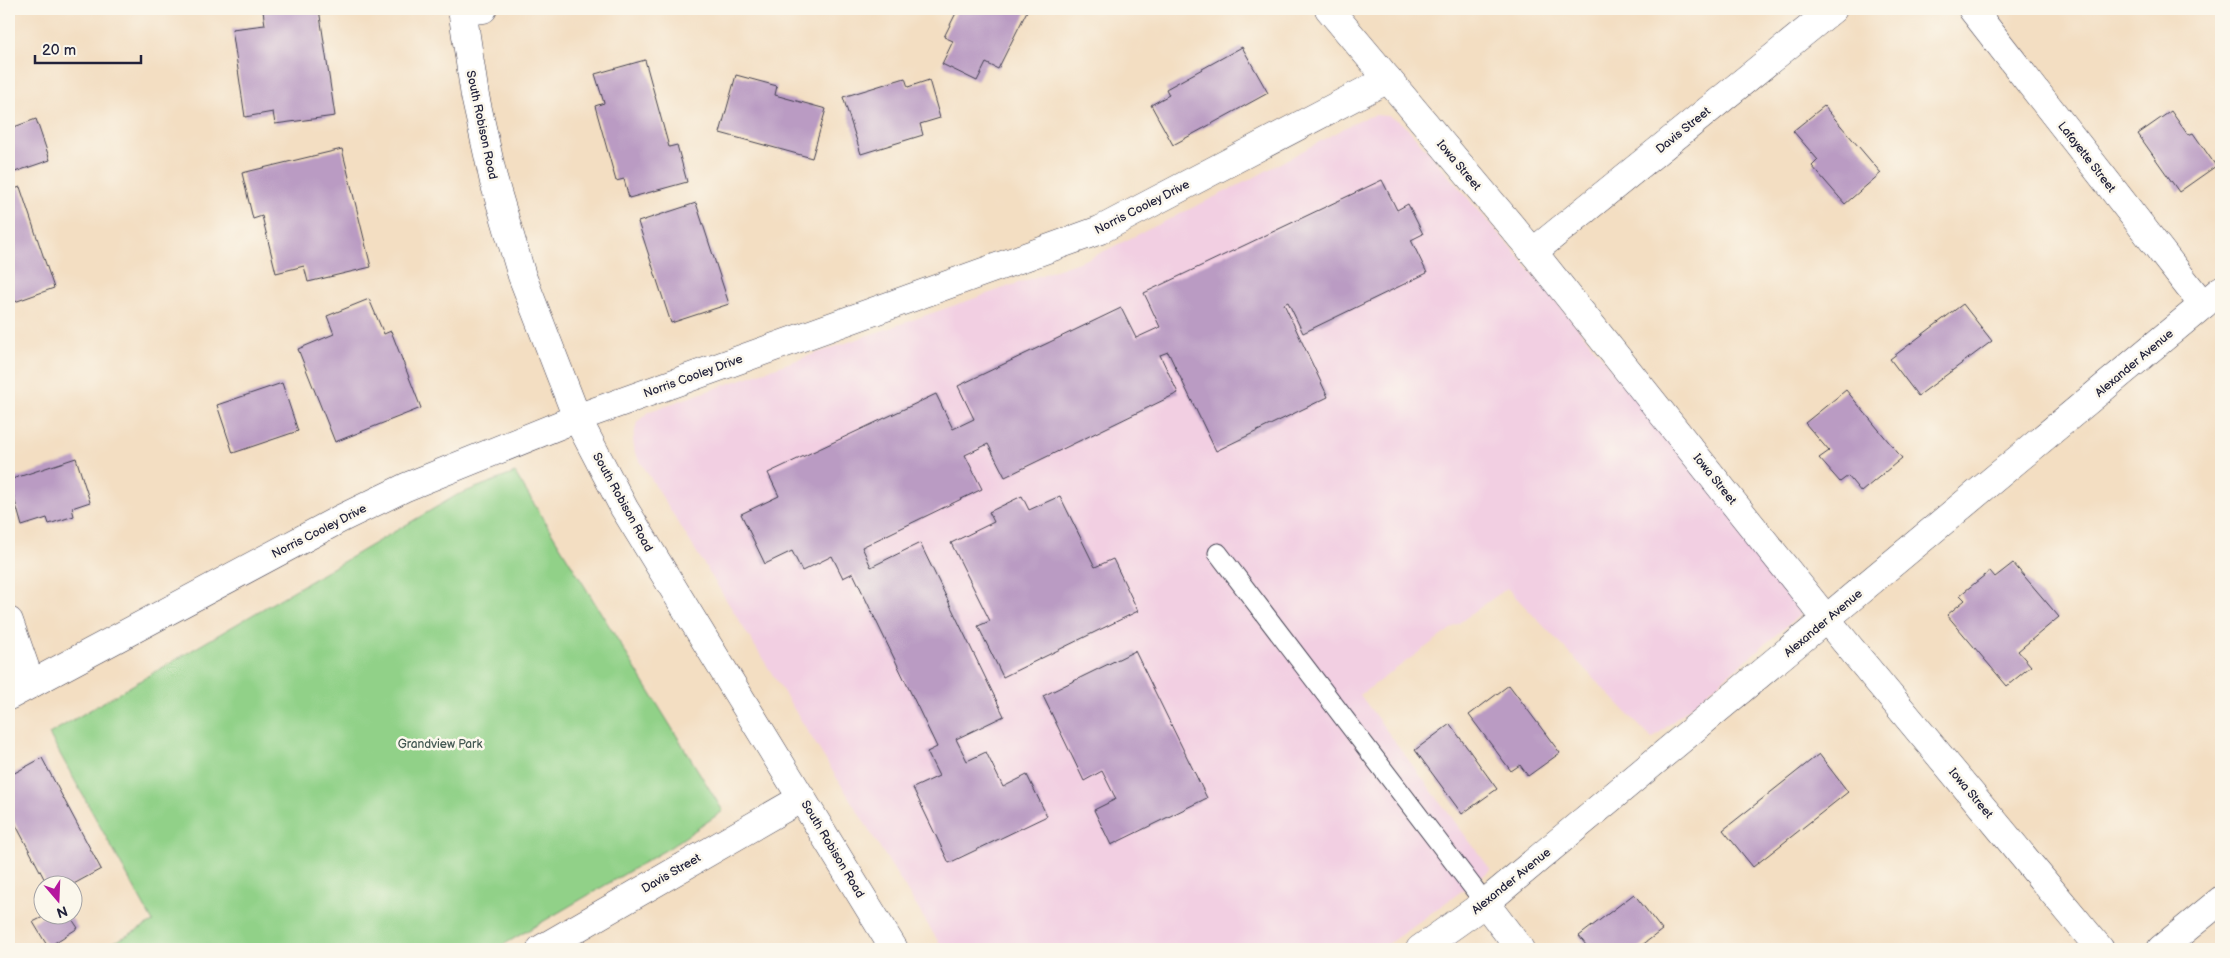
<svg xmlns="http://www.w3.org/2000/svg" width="2230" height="958" font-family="'Balsamiq Sans',sans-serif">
	<rect width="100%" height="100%" fill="#fbf7ec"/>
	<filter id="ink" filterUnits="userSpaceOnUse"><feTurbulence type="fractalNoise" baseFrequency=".02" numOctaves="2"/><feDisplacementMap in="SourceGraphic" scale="10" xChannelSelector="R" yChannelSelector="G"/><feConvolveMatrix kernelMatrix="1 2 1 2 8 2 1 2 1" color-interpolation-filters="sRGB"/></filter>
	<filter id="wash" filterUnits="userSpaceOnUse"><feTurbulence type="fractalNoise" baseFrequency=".0096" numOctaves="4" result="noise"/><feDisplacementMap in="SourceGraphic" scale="20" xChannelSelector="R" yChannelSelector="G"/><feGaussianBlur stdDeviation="1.12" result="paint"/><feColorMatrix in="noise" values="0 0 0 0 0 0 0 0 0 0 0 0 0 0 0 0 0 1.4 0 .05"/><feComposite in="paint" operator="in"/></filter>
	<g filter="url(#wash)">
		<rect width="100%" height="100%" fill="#f3dec2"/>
		<polygon fill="#f2cfe2" points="1375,115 1388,116 1399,121 1410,131 1519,257 1779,570 1799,606 1801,614 1652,739 1507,588 1360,695 1491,870 1381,949 943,949 635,453 633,440 637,422 650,411 1090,258 1253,178 1359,120"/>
		<polygon fill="#91d188" stroke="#5a7a62" points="515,473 723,811 669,848 496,949 101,949 153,922 49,734 457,495"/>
		<g id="blocks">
			<g fill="#ba9bc3">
				<polygon points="281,9 319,9 335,116 275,124 273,112 245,117 232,29 265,25 263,11"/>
				<polygon points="958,9 1028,9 998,69 986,63 977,81 942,64 953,41 944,37"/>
				<polygon points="1242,47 1268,93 1173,145 1151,105 1169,95 1166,89"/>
				<polygon points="645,60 669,147 677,145 687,182 629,198 624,179 616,181 595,106 604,103 595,74"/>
				<polygon points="736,75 777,86 775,95 826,109 812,158 720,133"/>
				<polygon points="905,78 908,87 929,80 940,118 920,124 923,135 861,154 843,97"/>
				<polygon points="1824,106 1881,173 1845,204 1812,166 1818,160 1793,131"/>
				<polygon points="2171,111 2188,135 2193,133 2216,166 2179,192 2138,134"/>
				<polygon points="9,114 14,127 36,119 50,160 9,174"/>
				<polygon points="342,149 371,267 308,282 304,266 276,273 262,216 253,219 242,173"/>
				<polygon points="1382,180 1397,210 1408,204 1423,234 1411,240 1427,273 1303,333 1288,302 1284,304 1328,397 1216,451 1168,352 1160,355 1178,393 1005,477 988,444 965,455 982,489 862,547 871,567 920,543 1004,716 956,739 967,761 986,752 1003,787 1027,775 1047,816 949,863 913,788 939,776 927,752 937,747 853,573 843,578 832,556 802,571 792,551 765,564 741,514 779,496 768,473 936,394 953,429 974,419 958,386 1121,308 1136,338 1160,327 1144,293"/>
				<polygon points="20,187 54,288 9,304 9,191"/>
				<polygon points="696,203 729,304 671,323 638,222"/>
				<polygon points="369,299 384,334 391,331 421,408 335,442 298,349 334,334 327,316"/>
				<polygon points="1963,304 1992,341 1918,396 1890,359"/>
				<polygon points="282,383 298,431 233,453 217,405"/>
				<polygon points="1846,390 1902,458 1861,492 1848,476 1840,482 1819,458 1829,451 1805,423"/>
				<polygon points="76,458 90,502 72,508 74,516 49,524 47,518 22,526 9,480"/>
				<polygon points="1022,496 1029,510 1060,496 1095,567 1113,559 1138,611 1003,677 978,626 990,621 951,543 994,522 989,512"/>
				<polygon points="2013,563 2059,617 2018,651 2031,666 2007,686 1947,615 1965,600 1960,595 1990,571 1995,577"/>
				<polygon points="1135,651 1207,798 1111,845 1094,810 1116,799 1102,771 1084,781 1043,696"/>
				<polygon points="1509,685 1560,753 1528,776 1520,765 1511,771 1469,715"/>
				<polygon points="1450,724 1497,789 1462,814 1415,750"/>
				<polygon points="1819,754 1848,792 1753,867 1723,830"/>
				<polygon points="42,758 101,869 70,886 48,886 9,812 9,776"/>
				<polygon points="1634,894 1662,930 1637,949 1589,949 1579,936"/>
				<polygon points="45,916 70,916 78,928 48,947 33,922"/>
			</g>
		</g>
	</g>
	<g filter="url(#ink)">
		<use href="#blocks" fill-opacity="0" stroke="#413e4f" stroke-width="1"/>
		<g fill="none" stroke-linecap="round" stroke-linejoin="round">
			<g stroke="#413e4f" stroke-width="21">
				<polyline id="service" points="1218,553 1485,903"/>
			</g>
			<g stroke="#413e4f" stroke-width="29">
				<g id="minor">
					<polyline points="1329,9 1533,252 1827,620 2100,949"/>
					<polyline points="1972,9 2203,305"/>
					<polyline points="462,11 483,9"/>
					<polyline points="1533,252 1833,9"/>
					<polyline points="9,621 31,684"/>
					<polyline points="9,696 340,519 406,487 577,418 1100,230 1388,79"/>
					<polyline points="1485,903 1520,949"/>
					<polyline points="541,949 802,798"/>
					<polyline points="1420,949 1485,903 2221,290"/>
				</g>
			</g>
			<g stroke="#413e4f" stroke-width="29">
				<polyline id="tertiary" points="2161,949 2221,900"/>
			</g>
			<g stroke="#413e4f" stroke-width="29">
				<polyline id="secondary" points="462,9 475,96 494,182 522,276 577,418 624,508 894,949"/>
			</g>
			<use href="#service" stroke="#fff" stroke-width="19"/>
			<use href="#minor" stroke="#fff" stroke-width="28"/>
			<use href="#tertiary" stroke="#fff" stroke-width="28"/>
			<use href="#secondary" stroke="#fff" stroke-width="28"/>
		</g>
	</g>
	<g text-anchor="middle" stroke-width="5" stroke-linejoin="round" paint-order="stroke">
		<g font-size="12" fill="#22223b" stroke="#fbf7ec">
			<text transform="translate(482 125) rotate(78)" y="4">South Robison Road</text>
			<text transform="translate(1683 130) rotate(-39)" y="4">Davis Street</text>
			<text transform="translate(2087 157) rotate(52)" y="4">Lafayette Street</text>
			<text transform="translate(1459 165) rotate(50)" y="4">Iowa Street</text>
			<text transform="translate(1142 207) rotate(-27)" y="4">Norris Cooley Drive</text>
			<text transform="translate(2134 363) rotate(-40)" y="4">Alexander Avenue</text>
			<text transform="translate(693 376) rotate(-20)" y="4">Norris Cooley Drive</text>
			<text transform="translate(1715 479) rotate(51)" y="4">Iowa Street</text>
			<text transform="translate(623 502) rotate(61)" y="4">South Robison Road</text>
			<text transform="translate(319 531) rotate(-27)" y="4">Norris Cooley Drive</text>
			<text transform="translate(1823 623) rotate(-40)" y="4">Alexander Avenue</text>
			<text transform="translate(1971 793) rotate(50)" y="4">Iowa Street</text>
			<text transform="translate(833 849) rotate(59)" y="4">South Robison Road</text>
			<text transform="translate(671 873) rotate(-30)" y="4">Davis Street</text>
			<text transform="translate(1511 881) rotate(-39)" y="4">Alexander Avenue</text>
		</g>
		<g font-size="12" fill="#435752" stroke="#fbf7ec">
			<text x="440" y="748">Grandview Park</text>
		</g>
	</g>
	<rect width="2230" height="958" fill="none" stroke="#fbf7ec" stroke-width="30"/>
	<g transform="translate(58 900) rotate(161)"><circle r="24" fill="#fbf7ec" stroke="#a4a2a5"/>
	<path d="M0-4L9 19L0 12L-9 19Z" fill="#b5179e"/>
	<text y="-8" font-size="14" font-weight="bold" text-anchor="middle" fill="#22223b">N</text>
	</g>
	<path d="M35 55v8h106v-8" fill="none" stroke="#22223b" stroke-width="2.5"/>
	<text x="42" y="55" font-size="15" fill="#22223b" stroke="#fbf7ec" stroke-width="4" paint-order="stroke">20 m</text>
</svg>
